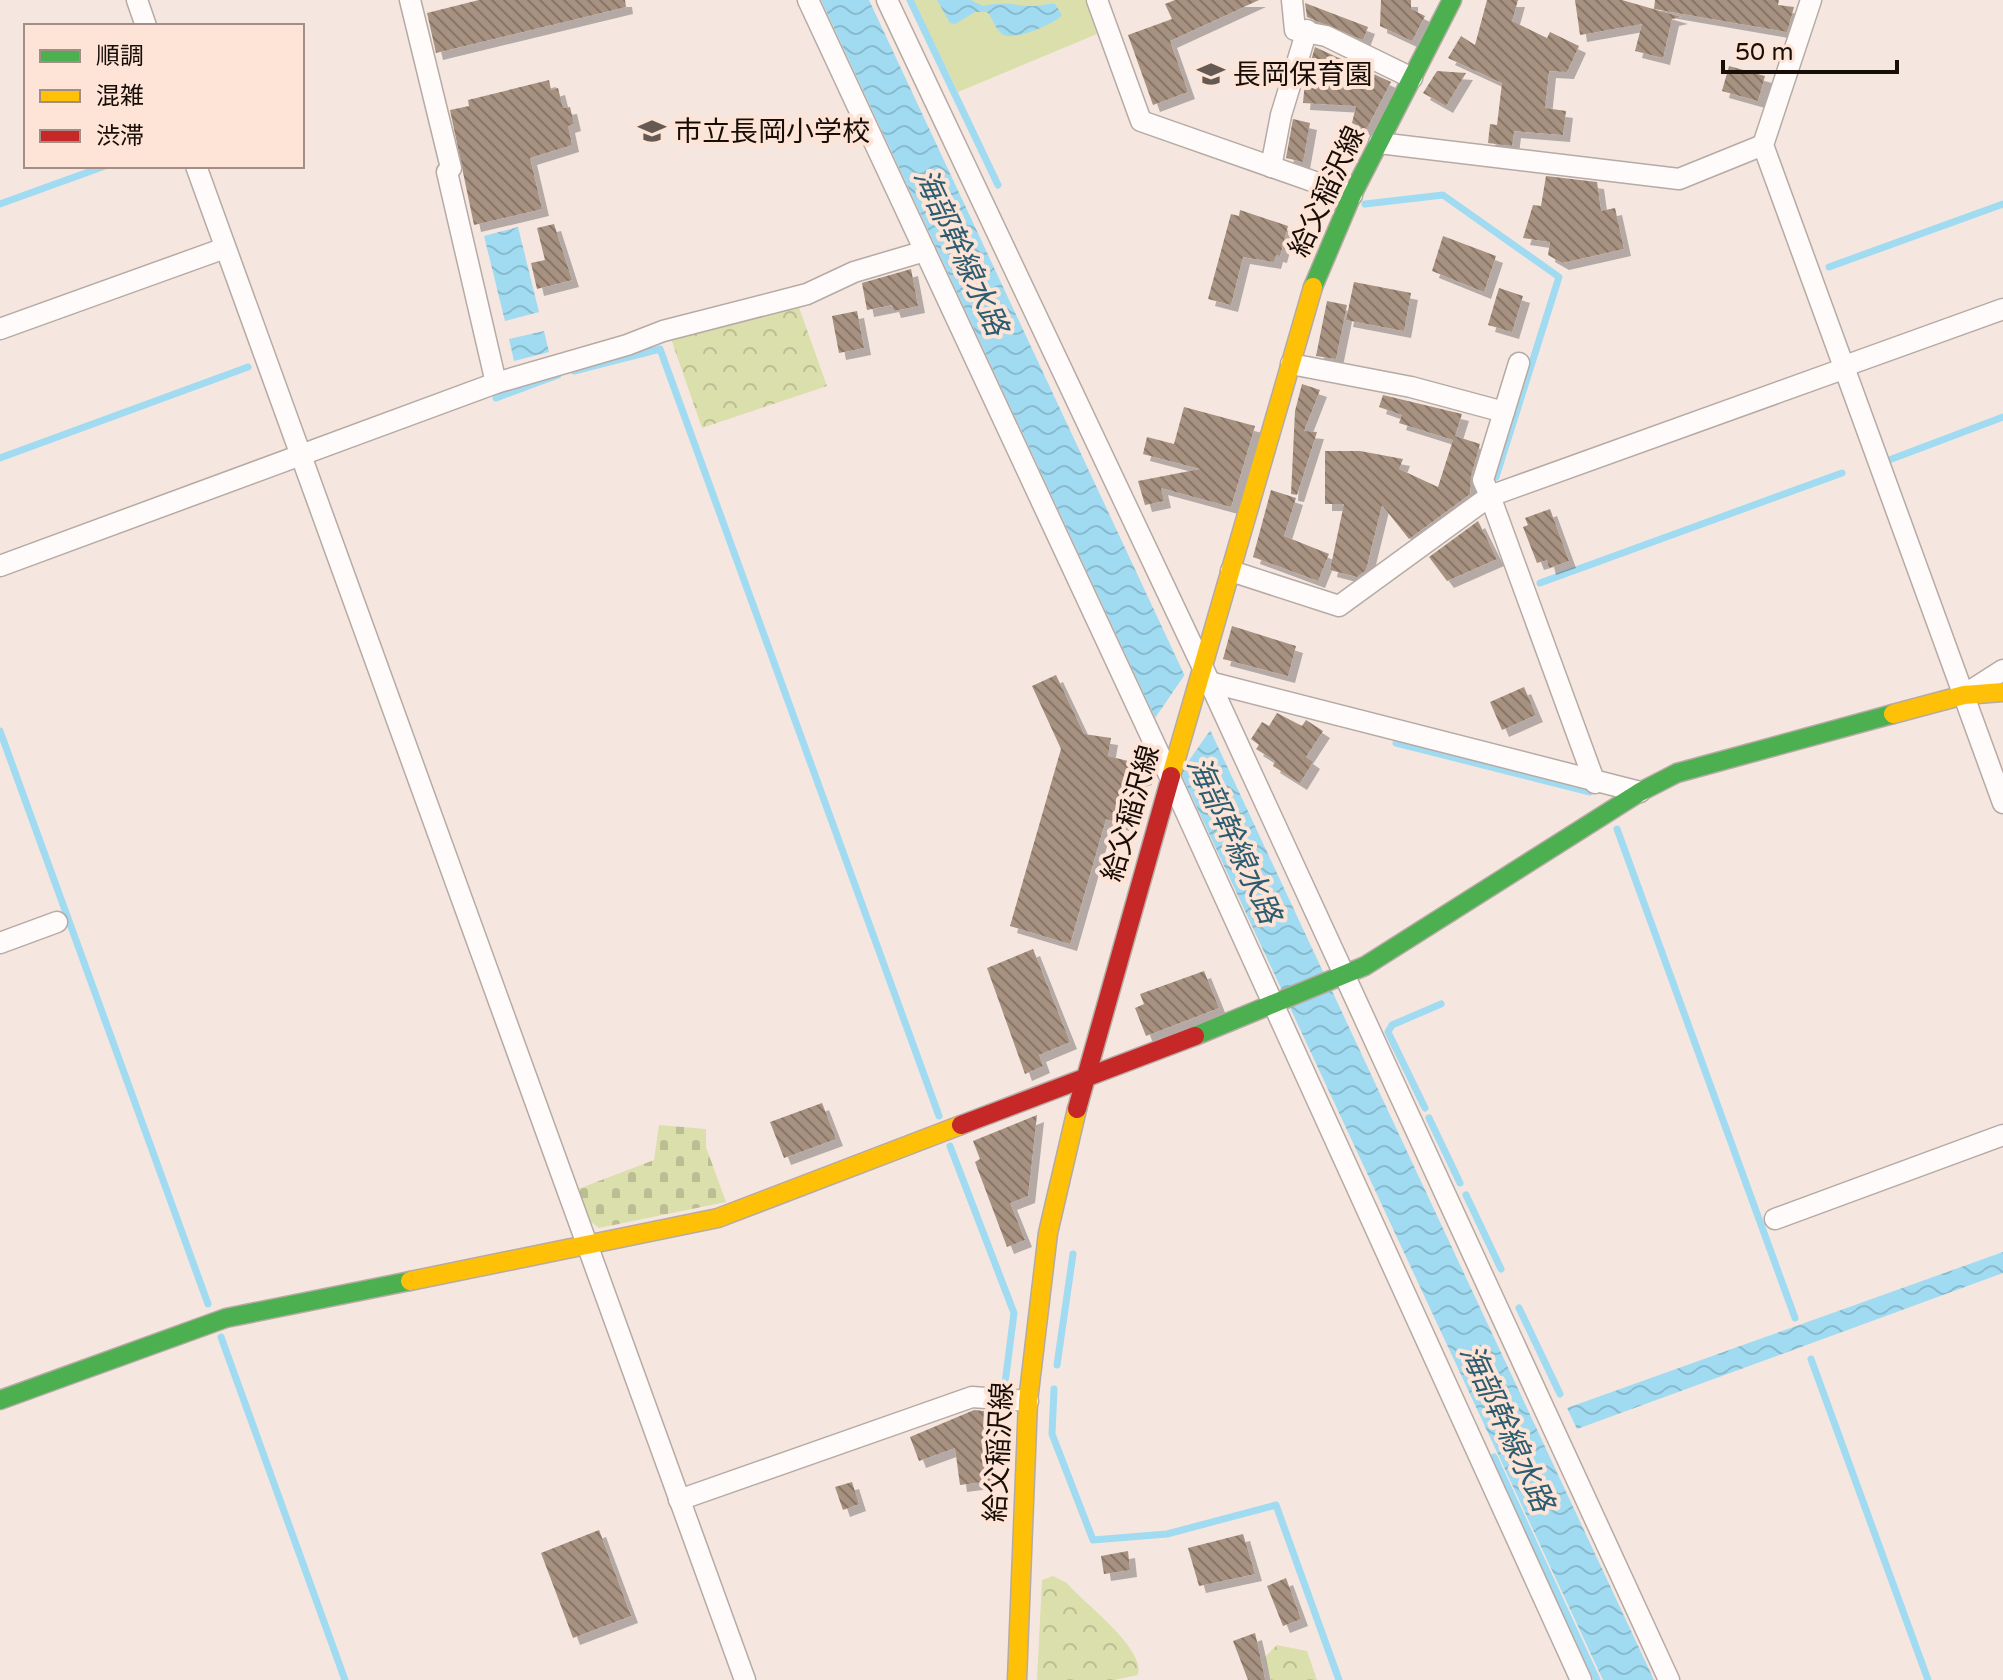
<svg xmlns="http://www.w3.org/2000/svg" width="2003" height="1680" font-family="'Varela Round','Noto Sans JP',sans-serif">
	<defs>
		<pattern id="forest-crowns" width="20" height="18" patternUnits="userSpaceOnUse" patternTransform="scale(2)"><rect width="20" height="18" fill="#dbdfac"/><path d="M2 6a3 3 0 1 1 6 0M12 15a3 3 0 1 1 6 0" fill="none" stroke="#bbbe92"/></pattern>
		<pattern id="cemetery-stones" width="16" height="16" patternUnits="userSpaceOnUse" patternTransform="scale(2)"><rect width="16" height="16" fill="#dbdfac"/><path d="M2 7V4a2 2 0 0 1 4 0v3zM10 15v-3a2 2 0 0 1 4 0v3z" fill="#bbbe92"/></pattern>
		<pattern id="water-waves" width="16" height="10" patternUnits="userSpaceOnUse" patternTransform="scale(2)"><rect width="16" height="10" fill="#a0dbf2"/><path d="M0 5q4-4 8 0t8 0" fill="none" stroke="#89bbce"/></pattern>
		<pattern id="building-back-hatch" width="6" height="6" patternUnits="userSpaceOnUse" patternTransform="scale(2)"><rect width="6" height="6" fill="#a79181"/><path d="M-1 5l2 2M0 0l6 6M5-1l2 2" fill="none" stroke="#877568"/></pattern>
		<filter id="shadow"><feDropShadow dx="7" dy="7" stdDeviation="0" flood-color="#0004"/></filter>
	</defs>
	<rect width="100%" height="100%" fill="#f5e7df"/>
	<g fill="url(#forest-crowns)">
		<polygon points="797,302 827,386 702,428 670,336"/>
		<path d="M1053,1576L1067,1583C1083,1603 1146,1648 1138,1675L1114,1680H1037L1042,1580Z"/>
		<polygon points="1277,1645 1307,1651 1317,1680 1271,1680 1265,1657"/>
	</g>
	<polygon fill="url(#cemetery-stones)" points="659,1125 706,1129 706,1147 726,1202 599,1228 591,1222 578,1189 654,1160"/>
	<polygon fill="#dbdfac" points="913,0 1085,0 1097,34 958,92"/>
	<g fill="url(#water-waves)">
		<polygon points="821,0 869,0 1654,1680 1603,1680"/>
		<path d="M937,0H971L983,6C1014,0 1011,7 1035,6C1042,6 1048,3 1055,4L1062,15C1054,24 1013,42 1002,34C995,29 993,18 987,12H975L955,24L950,23Z"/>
		<polygon points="518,227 539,312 505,321 484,236"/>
		<polygon points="544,331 549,352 514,361 509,339"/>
		<polygon points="2003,1252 2003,1273 1577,1429 1567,1408"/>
	</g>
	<polygon fill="#f5e7df" points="1188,670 1214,725 1178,776 1153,721"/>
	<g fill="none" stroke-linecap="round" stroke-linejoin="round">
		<g stroke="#a0dbf2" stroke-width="7">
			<polyline points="910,0 998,185"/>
			<polyline points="0,204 105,166"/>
			<polyline points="1365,204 1443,195 1559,277 1496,477"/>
			<polyline points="1829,267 2003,204"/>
			<polyline points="574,371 660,349 939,1116"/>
			<polyline points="496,398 558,375"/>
			<polyline points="0,458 248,367"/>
			<polyline points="1889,460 2003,417"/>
			<polyline points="1540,583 1842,473"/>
			<polyline points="0,731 208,1304"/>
			<polyline points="1396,743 1590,792"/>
			<polyline points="1617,829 1795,1318"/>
			<polyline points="1425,1108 1388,1032 1392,1025 1441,1004"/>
			<polyline points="1429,1118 1460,1183"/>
			<polyline points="950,1146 1014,1313 1004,1391"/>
			<polyline points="1466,1195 1501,1269"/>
			<polyline points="1519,1308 1560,1394"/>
			<polyline points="221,1337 345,1680"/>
			<polyline points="1811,1359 1928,1680"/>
			<polyline points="1057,1365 1073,1254"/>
			<polyline points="1054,1389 1052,1434 1093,1540 1167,1534 1276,1505 1339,1680"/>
			<polyline points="1494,1457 1597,1680"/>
		</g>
	</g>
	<g fill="url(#building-back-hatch)" filter="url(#shadow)">
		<polygon points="479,0 625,0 626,7 436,53 427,13"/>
		<polygon points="1175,0 1259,0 1170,41 1188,92 1153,105 1128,35 1172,19 1165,4"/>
		<polygon points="1381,0 1411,0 1411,9 1425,16 1412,41 1380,26"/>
		<polygon points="1487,0 1518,0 1512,21 1547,38 1550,32 1579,46 1567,72 1549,71 1545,108 1566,111 1563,135 1514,131 1512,146 1488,143 1490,124 1497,125 1502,83 1448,58 1461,36 1475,45"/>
		<polygon points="1575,0 1622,0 1681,17 1672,19 1663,58 1635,51 1642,24 1580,35"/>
		<polygon points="1655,0 1779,0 1778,5 1794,7 1787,32 1654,9"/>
		<polygon points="1305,3 1368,27 1363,40 1307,17"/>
		<polygon points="1315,47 1391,82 1366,130 1352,123 1356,106 1303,103 1305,81"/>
		<polygon points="1729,66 1765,76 1758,101 1722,91"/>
		<polygon points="1437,71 1466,73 1446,106 1423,93"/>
		<polygon points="549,80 551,90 558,88 563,108 570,107 574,124 568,126 572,145 530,158 542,209 474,225 450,110 469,106 468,100"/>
		<polygon points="1293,119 1310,123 1303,162 1286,158"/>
		<polygon points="1546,176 1597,182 1601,211 1615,208 1624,249 1562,263 1548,255 1550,242 1523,238 1533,205 1541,206"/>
		<polygon points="1240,210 1288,226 1280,256 1276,255 1274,262 1243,257 1231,305 1208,299 1231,214 1239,216"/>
		<polygon points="554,224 572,280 537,289 531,263 545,260 537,228"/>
		<polygon points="1443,236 1496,256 1484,292 1432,271"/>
		<polygon points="911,269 918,306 894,311 892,305 867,310 862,283"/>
		<polygon points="1354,282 1411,293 1404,331 1346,320"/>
		<polygon points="1499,288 1523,296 1512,332 1488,325"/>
		<polygon points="1327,301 1347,305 1336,359 1316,356"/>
		<polygon points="857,311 864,348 839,353 832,316"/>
		<polygon points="1302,384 1320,390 1304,431 1317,432 1297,495 1291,494 1295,411"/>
		<polygon points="1383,395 1462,414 1455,436 1480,444 1471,476 1470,494 1409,539 1382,505 1366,570 1357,577 1330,570 1344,504 1325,504 1325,451 1360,451 1403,459 1399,469 1438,487 1453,440 1399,423 1402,415 1379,407"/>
		<polygon points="1184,407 1255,426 1231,507 1161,488 1164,501 1145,505 1138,481 1200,469 1143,454 1147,437 1174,444"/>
		<polygon points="1271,490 1296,498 1284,536 1329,554 1318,581 1253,557"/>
		<polygon points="1550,509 1569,561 1549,568 1547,560 1537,563 1523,527 1528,525 1525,518"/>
		<polygon points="1478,521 1497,559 1447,581 1429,557"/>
		<polygon points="1232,626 1296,646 1288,676 1223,659"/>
		<polygon points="1056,675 1084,734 1111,738 1108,756 1132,762 1141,760 1145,778 1134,781 1122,824 1106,819 1070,944 1010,926 1061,749 1032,686"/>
		<polygon points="1524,687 1536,715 1502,730 1490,702"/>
		<polygon points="1277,713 1302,726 1306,720 1323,731 1306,757 1313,762 1300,783 1273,766 1275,761 1256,749 1259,745 1251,739 1262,722 1269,726"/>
		<polygon points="1033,949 1070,1042 1039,1055 1043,1066 1025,1074 987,968"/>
		<polygon points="1204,971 1219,1008 1146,1036 1135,1008 1144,1004 1140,994"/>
		<polygon points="822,1103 836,1139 784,1158 770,1122"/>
		<polygon points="1037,1115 1028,1196 1010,1203 1025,1240 1007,1247 975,1162 980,1159 973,1141"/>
		<polygon points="974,1410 984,1411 993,1436 986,1439 991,1478 990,1481 960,1485 955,1448 919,1461 910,1437"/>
		<polygon points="852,1482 859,1504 843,1510 835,1487"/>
		<polygon points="599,1530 631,1616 573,1638 541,1553"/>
		<polygon points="1243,1534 1255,1574 1199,1586 1188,1548"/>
		<polygon points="1128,1551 1130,1570 1104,1574 1101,1556"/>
		<polygon points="1286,1578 1301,1619 1283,1626 1267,1586"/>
		<polygon points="1255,1633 1258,1646 1265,1680 1248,1680 1233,1641"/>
	</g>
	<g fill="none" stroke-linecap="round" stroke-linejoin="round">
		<g stroke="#b6aaa4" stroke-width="23">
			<g id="street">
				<polyline points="137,0 146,26"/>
				<polyline points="410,0 451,168 447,172 496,383"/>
				<polyline points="808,0 1169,775 1581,1680"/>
				<polyline points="887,0 1203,668 1669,1680"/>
				<polyline points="1097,0 1141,121 1352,195"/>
				<polyline points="1292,0 1295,30 1326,36 1412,78"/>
				<polyline points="1811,0 1763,145 2003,803"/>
				<polyline points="1379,143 1679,179 1763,145"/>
				<polyline points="196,166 745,1680"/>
				<polyline points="1271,167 1281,115 1307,30"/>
				<polyline points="0,329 225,248"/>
				<polyline points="1291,364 1411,387 1504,412"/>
				<polyline points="1842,367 2003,309"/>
				<polyline points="0,566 496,383 627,345 663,331 807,294 854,272 925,251"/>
				<polyline points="1231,571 1339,606 1490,496 1483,480 1519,363"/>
				<polyline points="1209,682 1640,792"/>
				<polyline points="1967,693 2003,670"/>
				<polyline points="1595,783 1490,496 1843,369"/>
				<polyline points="0,943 57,922"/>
				<polyline points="1775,1219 2003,1135"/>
				<polyline points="679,1500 972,1397 1028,1401"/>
			</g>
		</g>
		<g stroke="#b6aaa4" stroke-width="21">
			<g id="fast">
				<polyline points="1313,287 1352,195 1452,0"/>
				<polyline points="1195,1036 1365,966 1640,792 1677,773 1893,714"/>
				<polyline points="0,1400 226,1318 410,1281"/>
			</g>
		</g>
		<g stroke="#b6aaa4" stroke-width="21">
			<g id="slow">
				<polyline points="1893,714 1964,695 2003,692"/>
				<polyline points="1171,776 1313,287"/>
				<polyline points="410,1281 718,1218 961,1125"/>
				<polyline points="1017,1680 1028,1401 1048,1233 1077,1109"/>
			</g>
		</g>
		<g stroke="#b6aaa4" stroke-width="21">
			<g id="jam">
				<polyline points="1077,1109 1171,776"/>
				<polyline points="961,1125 1195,1036"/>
			</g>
		</g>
		<use href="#street" stroke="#fefbfa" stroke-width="20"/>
		<use href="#fast" stroke="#4caf50" stroke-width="18"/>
		<use href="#slow" stroke="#ffc107" stroke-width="18"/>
		<use href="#jam" stroke="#c62828" stroke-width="18"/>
	</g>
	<defs>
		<g id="school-bare" transform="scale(2.16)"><path d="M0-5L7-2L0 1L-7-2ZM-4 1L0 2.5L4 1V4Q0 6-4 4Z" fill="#655a53" stroke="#fee4d6" stroke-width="2.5" paint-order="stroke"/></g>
	</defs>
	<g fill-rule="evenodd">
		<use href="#school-bare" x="1211" y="74"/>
		<use href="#school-bare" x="652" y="131"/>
	</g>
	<g text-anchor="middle" stroke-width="8" stroke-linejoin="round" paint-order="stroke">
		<g font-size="28" fill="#180e08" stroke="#fee4d6" text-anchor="start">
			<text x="1233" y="84">長岡保育園</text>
			<text x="674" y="141">市立長岡小学校</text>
		</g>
		<g font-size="28" fill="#180e08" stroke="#fee4d6">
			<text transform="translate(1326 191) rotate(-65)" y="10">給父稲沢線</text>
			<text transform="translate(1130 813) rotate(-74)" y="10">給父稲沢線</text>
			<text transform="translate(998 1452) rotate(-87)" y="10">給父稲沢線</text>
		</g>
		<g font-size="30" font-style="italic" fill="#2b5c70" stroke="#fee4d6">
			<text transform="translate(961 252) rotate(65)" y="10">海部幹線水路</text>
			<text transform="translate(1234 840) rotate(65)" y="10">海部幹線水路</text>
			<text transform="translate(1507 1428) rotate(65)" y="10">海部幹線水路</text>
		</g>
	</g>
	<rect x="24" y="24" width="280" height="144" fill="#fee4d6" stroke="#a28e84" stroke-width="2"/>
	<rect x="40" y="50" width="40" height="12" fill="#4caf50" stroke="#a28e84" stroke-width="2"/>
	<text x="96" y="64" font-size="24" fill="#180e08">順調</text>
	<rect x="40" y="90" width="40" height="12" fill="#ffc107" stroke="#a28e84" stroke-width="2"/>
	<text x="96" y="104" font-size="24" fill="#180e08">混雑</text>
	<rect x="40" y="130" width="40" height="12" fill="#c62828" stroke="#a28e84" stroke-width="2"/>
	<text x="96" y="144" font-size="24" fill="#180e08">渋滞</text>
	<path d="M1723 60v12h174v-12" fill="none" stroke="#180e08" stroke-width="4"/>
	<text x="1735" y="60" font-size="24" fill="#180e08" stroke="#fee4d6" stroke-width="6" paint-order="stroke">50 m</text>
</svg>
